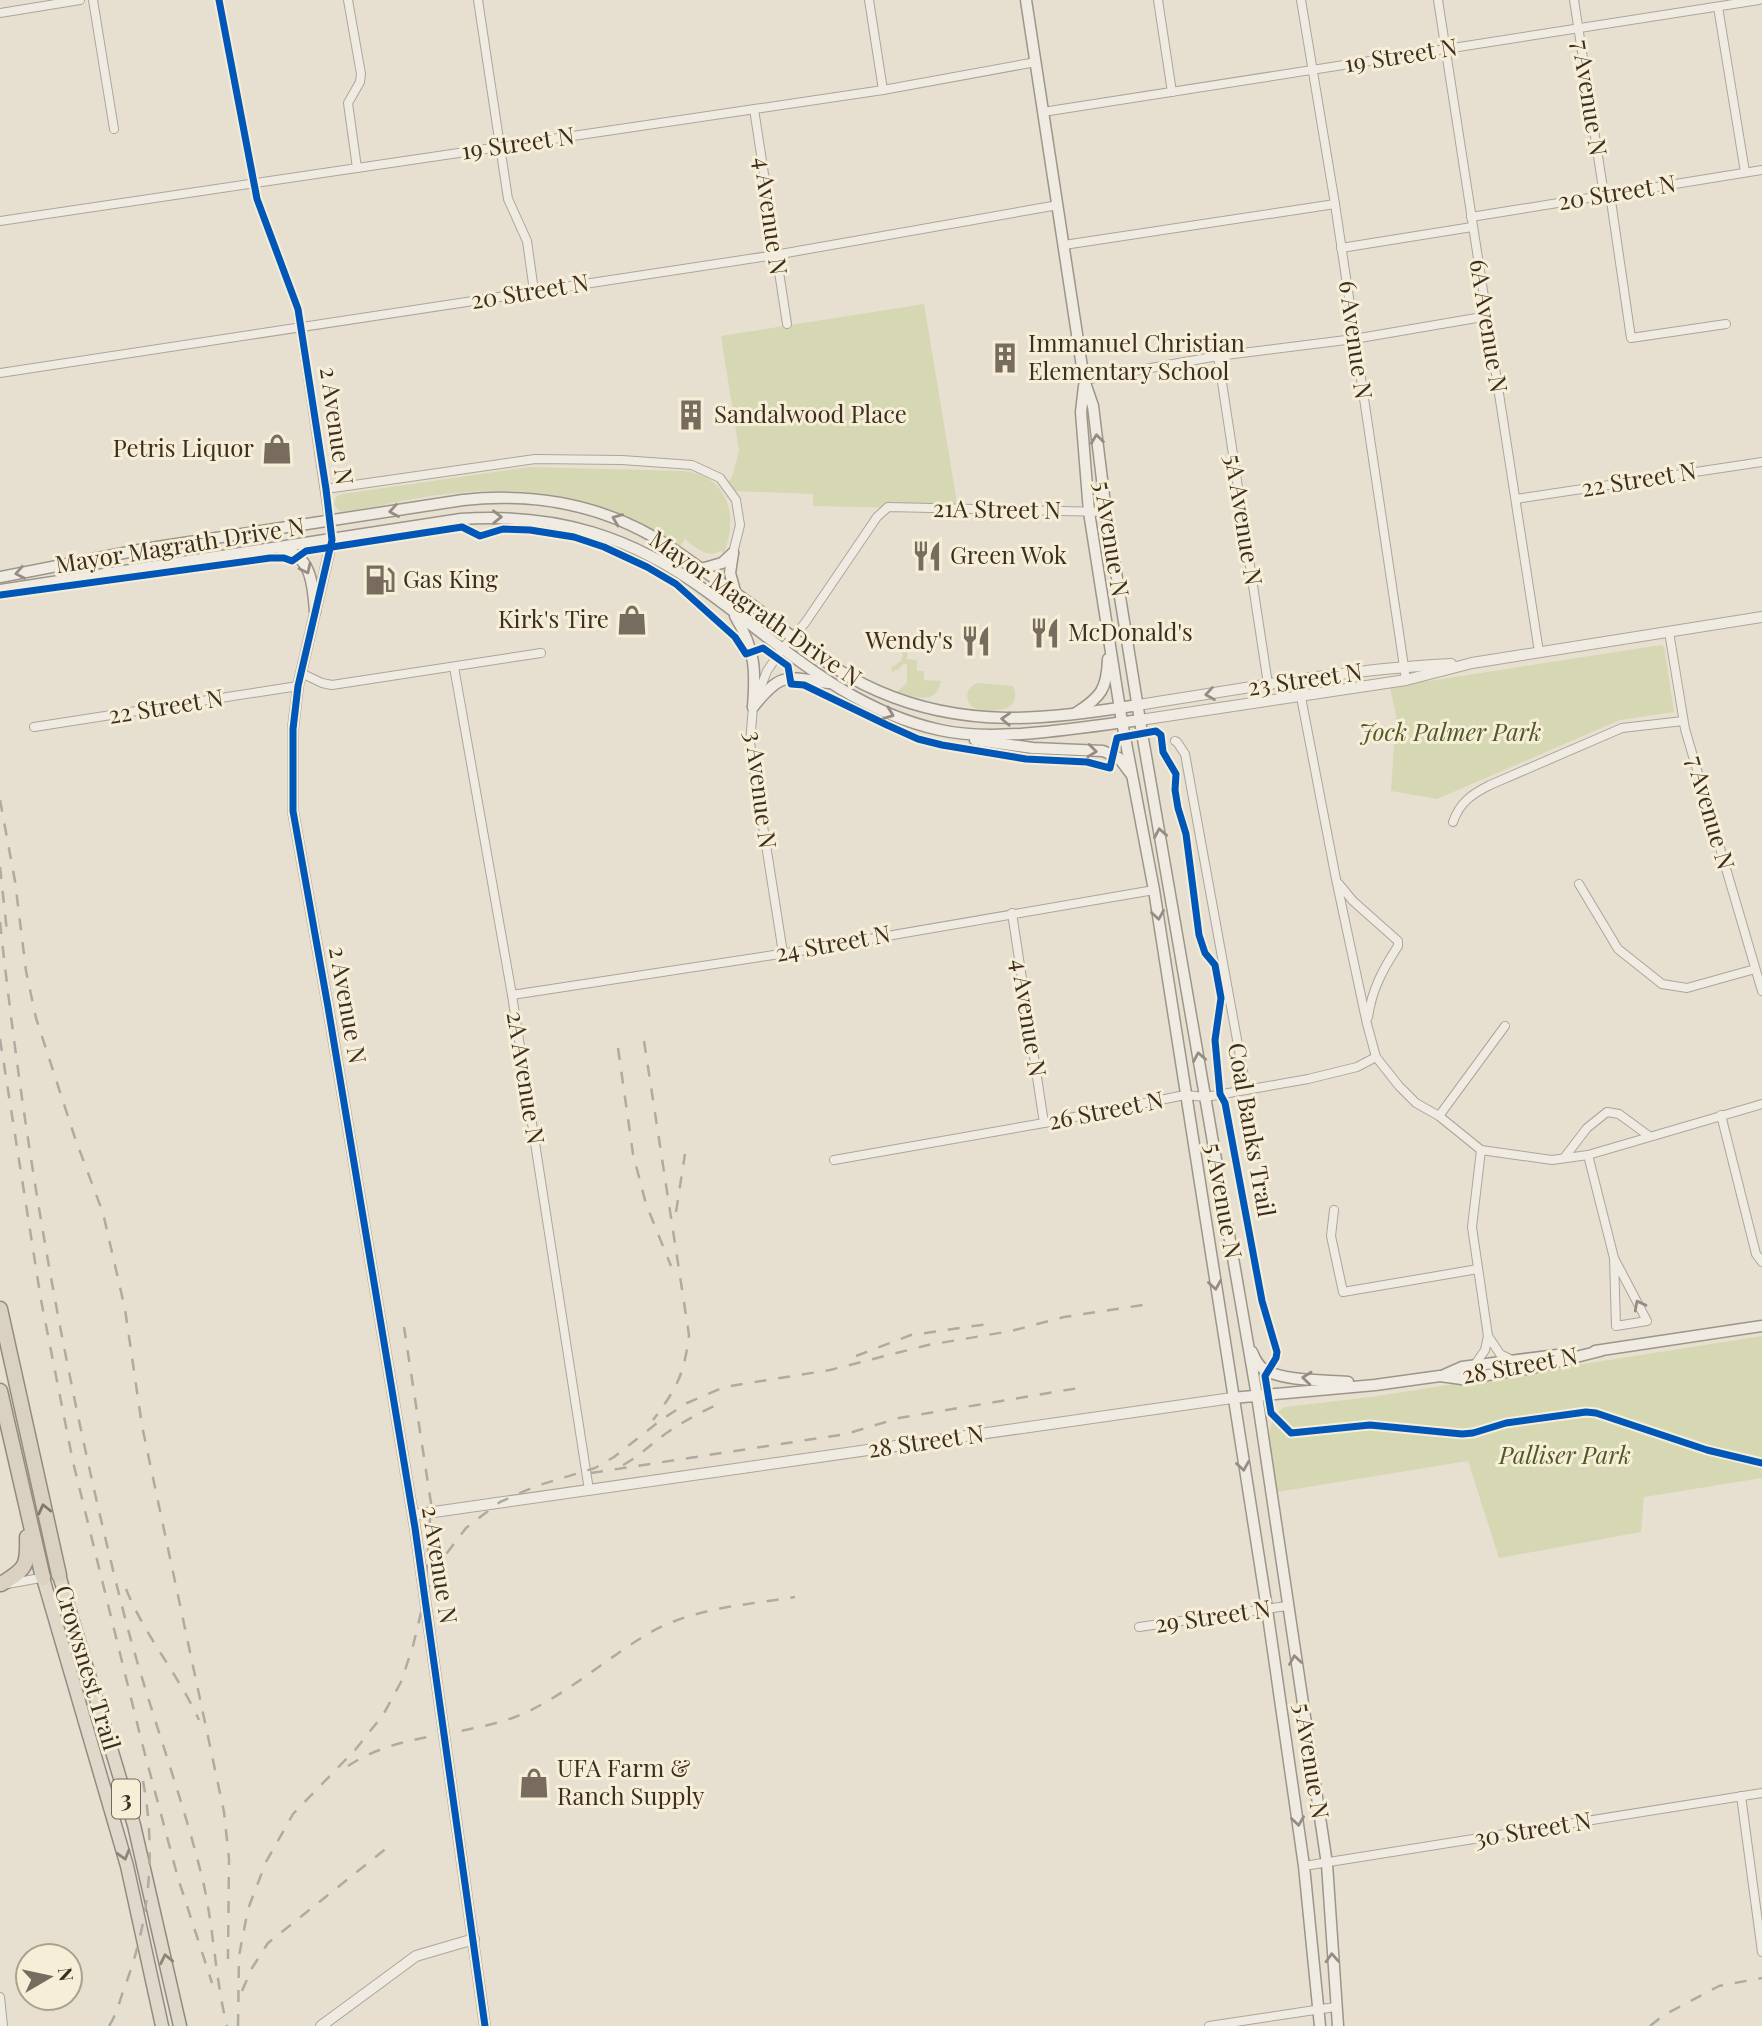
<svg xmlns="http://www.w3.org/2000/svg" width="1762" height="2026" font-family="'Playfair Display',serif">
	<rect width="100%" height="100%" fill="#e7e0d1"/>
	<g fill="#d6d7b3">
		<polygon points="924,304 958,509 813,506 813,494 732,491 726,484 732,477 739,451 721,336"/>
		<path d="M529,467L683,471C728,475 739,516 724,553L720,551C707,559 695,547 685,539L680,547C607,493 518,483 430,496C400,501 371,508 341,512L334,505L336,497L342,494Z"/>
		<path d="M905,644H908L907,659L917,660V671H924V680L941,681C937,706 915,697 897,692L907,683V664H903L899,669L892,672L891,668L901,661Z"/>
		<polygon points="1661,645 1664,647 1674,712 1620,720 1437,799 1391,791 1396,716 1390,687"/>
		<path d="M978,683L1013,686C1024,713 989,714 972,707C964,698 966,687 978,683Z"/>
		<path d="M1762,1336V1478L1644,1497L1641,1532L1499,1558L1468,1461L1277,1492C1272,1466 1258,1423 1285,1407L1371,1397Z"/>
	</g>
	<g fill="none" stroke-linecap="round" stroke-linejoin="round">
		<g stroke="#ada599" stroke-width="10">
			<g id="minor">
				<polyline points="93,0 114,129"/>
				<polyline points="219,0 257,199 298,309 332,540"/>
				<polyline points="348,0 361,74 360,82 348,103 357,168"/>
				<polyline points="478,0 508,199 527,241 534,291"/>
				<polyline points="869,0 883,90"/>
				<polyline points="1158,0 1172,92"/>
				<polyline points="1301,0 1335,204 1406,680"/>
				<polyline points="1438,0 1539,652"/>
				<polyline points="1574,0 1604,195"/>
				<polyline points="1718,7 1745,172"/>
				<polyline points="0,13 80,0"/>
				<polyline points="754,109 787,324"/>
				<polyline points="1043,112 1759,0"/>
				<polyline points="1610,194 1631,338 1726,324"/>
				<polyline points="1471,217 1762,170"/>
				<polyline points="0,221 883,90 1036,62"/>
				<polyline points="1064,245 1335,204"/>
				<polyline points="1341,248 1472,227"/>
				<polyline points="1218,356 1268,684"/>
				<polyline points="0,373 775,255 1058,205"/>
				<polyline points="1084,380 1218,356 1354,339 1488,316"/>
				<polyline points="326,489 535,459 622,460 692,465 720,478 736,500 740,525 733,553"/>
				<polyline points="1516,499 1762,462"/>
				<polyline points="1669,632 1685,729 1762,991"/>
				<polyline points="454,667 512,995 589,1490"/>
				<polyline points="301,673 322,683 332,685 541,653"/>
				<polyline points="1301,697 1336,879 1367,1024 1376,1057 1399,1086 1416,1103 1439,1116 1481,1150"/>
				<polyline points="34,727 298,686"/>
				<polyline points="1175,741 1177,742 1185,754 1246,1089"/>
				<path d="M1453,822C1460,802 1472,794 1490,785L1622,728L1683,721"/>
				<path d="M1339,884L1353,901L1398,941V946C1383,969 1372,989 1368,1017"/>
				<polyline points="1579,884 1618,949 1662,984 1687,988 1755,969"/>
				<polyline points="1012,913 1044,1123"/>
				<polyline points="783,953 750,743 753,707 767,671 782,649 805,623 877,517 888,507 1106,512"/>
				<polyline points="512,995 800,951 1154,890"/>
				<polyline points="1721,1115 1756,1254 1762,1262"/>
				<polyline points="1439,1116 1505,1026"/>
				<polyline points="1481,1150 1552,1160 1588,1155 1762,1104"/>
				<polyline points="1588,1155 1614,1258 1647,1321 1616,1326 1614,1258"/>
				<polyline points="1564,1158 1587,1128 1607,1112 1619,1114 1649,1136"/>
				<polyline points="834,1160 1044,1123 1185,1095 1206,1097 1308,1079 1357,1067 1376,1057"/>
				<polyline points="1334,1210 1331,1236 1343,1292 1478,1269"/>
				<polyline points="1488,1336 1500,1354 1512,1360"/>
				<polyline points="1474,1366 1485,1350 1488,1336 1472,1227 1481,1150"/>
				<polyline points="7,1584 46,1577"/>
				<polyline points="1139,1627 1287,1606"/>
				<polyline points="1741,1796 1762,1952"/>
				<polyline points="1304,1866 1762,1793"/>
				<polyline points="0,1997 3,2026"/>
				<polyline points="1209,2026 1335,2007"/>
			</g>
		</g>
		<g stroke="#ada599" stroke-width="12">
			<g id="tertiary">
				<polyline points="332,540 298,686 293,729 293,811 328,1007 415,1528 485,2026"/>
				<path d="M1138,705C1242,689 1346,669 1451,664"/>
				<polyline points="1140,720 1406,680 1472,663 1762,617"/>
				<polyline points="413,1515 1232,1398"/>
				<polyline points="321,2026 416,1956 474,1939"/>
			</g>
		</g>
		<g stroke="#9c958a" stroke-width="13">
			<g id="secondary">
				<polyline points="1026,0 1084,380 1093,406 1105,504 1142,733 1257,1396 1327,1864 1338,2026"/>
				<polyline points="1084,386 1081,412 1089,512 1122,722 1154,890 1267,1609 1304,1866 1320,2026"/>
				<path d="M281,549C312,555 313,586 315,612"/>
				<polyline points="733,553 730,573 735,591"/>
				<polyline points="701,569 722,563 733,553"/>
				<path d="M0,577L144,549L463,500C528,493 594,503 652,536C669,545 684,557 700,568C720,583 741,596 760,611C797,641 834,672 878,691C965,729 1047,720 1138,705"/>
				<path d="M0,590L461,519C557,513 632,536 709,593C782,646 848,710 940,730C996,743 1082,727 1140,720"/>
				<path d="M735,616C755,649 756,670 753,707"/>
				<path d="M753,707C782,671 786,677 829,683"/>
				<path d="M1076,713C1101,697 1107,689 1108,659"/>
				<polyline points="975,740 1033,748 1103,751 1119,758 1131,774"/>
				<polyline points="1595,1351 1762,1326"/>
				<path d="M1252,1352C1255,1359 1258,1366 1265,1370C1283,1381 1326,1380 1348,1382"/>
				<polyline points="1444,1375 1462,1367 1565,1354"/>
				<polyline points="1232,1398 1375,1385 1440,1376 1462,1379 1532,1368 1600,1351"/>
			</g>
		</g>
		<g stroke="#928b80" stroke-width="15">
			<g id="trunk">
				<polyline points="59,1575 134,1825 180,2026"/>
				<polyline points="43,1578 127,1866 162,2026"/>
			</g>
		</g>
		<g stroke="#928b80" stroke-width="17">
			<g id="motorway">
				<polyline points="0,1309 59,1575"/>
				<polyline points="0,1391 43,1578"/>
				<path d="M1,1584C26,1569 28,1566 27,1537"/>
			</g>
		</g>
		<use href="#minor" stroke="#efebe3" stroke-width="8"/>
		<use href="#tertiary" stroke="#efebe3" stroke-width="10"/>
		<use href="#secondary" stroke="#efebe3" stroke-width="10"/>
		<use href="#trunk" stroke="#e0d9cb" stroke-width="12"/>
		<use href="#motorway" stroke="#dad1c2" stroke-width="14"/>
		<g stroke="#afaaa2" stroke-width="2.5" stroke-dasharray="12 12" stroke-linecap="butt">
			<polyline points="0,800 15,881 26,971 36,1018 75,1138 103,1213 125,1309 142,1426 224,1812 229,1859 228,1959"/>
			<polyline points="0,867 7,932"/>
			<path d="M0,922C25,1155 66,1386 124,1614C147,1704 181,1791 203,1881C214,1929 215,1978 227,2026"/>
			<polyline points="0,1039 41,1300 73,1462 142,1743 178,1878 212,1983"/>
			<path d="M644,1041L689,1335C684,1375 677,1388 653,1420"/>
			<polyline points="618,1048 633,1154 646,1204 671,1266"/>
			<polyline points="676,1212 685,1154"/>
			<polyline points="856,1356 911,1335 995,1323"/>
			<path d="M623,1465C640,1456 652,1443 668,1432C685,1420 704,1411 722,1402"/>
			<polyline points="591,1473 846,1434 899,1418 1085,1387"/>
			<path d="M126,1589C145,1636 178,1674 199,1720"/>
			<polyline points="425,1596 437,1566 466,1528 500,1502 536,1486 595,1468 614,1457 661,1420 687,1403 724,1387 830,1370 928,1345 1011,1331 1064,1317 1143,1305"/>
			<path d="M348,1766C397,1733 461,1737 515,1717C560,1700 604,1660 646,1635C690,1608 746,1605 795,1597"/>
			<polyline points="242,1991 252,1968 268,1943 388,1847"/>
			<path d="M109,2026C117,2014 120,1999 125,1986C150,1920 156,1850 143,1781"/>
			<polyline points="238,2026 239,1956 248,1909 266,1862 293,1814 355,1750 383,1715 401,1682 413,1646 425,1596 431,1503 404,1327"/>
			<polyline points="1650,2026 1664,2015 1719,1986 1762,1978"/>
		</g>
		<g stroke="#f7eed8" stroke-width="11">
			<g id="cycleway">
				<polyline points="219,0 257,199 298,309 326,489 332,540 298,686 293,729 293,811 328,1007 415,1528 485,2026"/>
				<polyline points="0,595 270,558 284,558 292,561 306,551 462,527 480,536 503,529 530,530 574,537 604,547 647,567 676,584 735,637 746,654 763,648 788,666 791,684 804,685 887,725 918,739 942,745 1026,759 1087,762 1110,768 1117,738 1156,731 1161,735 1163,752 1176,774 1175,790 1178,808 1186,834 1199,935 1205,953 1215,965 1221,998 1215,1040 1220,1094 1225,1103 1262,1301 1277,1352 1276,1358 1265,1376 1271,1413 1291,1433 1370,1425 1462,1434 1473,1433 1506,1423 1586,1412 1596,1413 1707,1450 1762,1463"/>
			</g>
		</g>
		<use href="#cycleway" stroke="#0057b8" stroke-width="7"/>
	</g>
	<defs><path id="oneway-chevron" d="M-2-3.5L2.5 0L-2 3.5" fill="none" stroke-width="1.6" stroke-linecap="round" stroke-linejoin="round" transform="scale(1.75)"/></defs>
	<g stroke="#968c82">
		<use href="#oneway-chevron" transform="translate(1097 439) rotate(-97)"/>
		<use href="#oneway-chevron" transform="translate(394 511) rotate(171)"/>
		<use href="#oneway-chevron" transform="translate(497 517) rotate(-1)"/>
		<use href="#oneway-chevron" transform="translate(617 519) rotate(-158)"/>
		<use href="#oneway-chevron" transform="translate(306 569) rotate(64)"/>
		<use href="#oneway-chevron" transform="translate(20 573) rotate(169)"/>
		<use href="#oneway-chevron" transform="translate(1210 694) rotate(171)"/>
		<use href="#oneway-chevron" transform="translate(889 714) rotate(21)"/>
		<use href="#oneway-chevron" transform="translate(1006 719) rotate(-177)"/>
		<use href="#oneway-chevron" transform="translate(1092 751) rotate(6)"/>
		<use href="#oneway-chevron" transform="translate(1160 833) rotate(-100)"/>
		<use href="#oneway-chevron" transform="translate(1158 915) rotate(81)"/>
		<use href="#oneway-chevron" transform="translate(1199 1057) rotate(-100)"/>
		<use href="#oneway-chevron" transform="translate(1215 1285) rotate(81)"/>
		<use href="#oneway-chevron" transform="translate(1639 1305) rotate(-118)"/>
		<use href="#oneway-chevron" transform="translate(1307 1378) rotate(-174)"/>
		<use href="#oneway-chevron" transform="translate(1243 1466) rotate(81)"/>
		<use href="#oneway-chevron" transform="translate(1295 1660) rotate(-99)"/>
		<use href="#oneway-chevron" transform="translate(1298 1821) rotate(82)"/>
		<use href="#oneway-chevron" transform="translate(1332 1958) rotate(-93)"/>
	</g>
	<use stroke="#847769" href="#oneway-chevron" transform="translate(44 1509) rotate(-103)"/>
	<g stroke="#8e8476">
		<use href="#oneway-chevron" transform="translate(124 1855) rotate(74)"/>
		<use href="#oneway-chevron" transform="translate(166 1959) rotate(-102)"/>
	</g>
	<defs>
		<g id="building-bare" transform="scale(2.415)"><path d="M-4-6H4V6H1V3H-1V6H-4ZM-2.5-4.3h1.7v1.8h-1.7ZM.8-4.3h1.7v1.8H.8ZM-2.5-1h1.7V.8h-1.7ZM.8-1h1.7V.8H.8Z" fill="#786c5e" stroke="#f7eed8" stroke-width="2.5" paint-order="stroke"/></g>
		<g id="shop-bare" transform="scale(2.415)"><path d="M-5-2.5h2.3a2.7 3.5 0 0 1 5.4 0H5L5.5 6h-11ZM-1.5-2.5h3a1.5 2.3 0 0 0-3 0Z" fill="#786c5e" stroke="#f7eed8" stroke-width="2.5" paint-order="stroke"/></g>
		<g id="restaurant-bare" transform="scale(2.415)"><path d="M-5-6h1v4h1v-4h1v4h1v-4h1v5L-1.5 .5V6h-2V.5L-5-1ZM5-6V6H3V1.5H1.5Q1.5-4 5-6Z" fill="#786c5e" stroke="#f7eed8" stroke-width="2.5" paint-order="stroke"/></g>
		<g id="fuel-bare" transform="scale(2.415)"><path d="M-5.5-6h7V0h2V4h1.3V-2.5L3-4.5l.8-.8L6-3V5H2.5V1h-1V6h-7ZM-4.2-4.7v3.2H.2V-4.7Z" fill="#786c5e" stroke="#f7eed8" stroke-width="2.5" paint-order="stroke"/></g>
	</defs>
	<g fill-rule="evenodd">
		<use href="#building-bare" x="1005" y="358"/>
		<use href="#building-bare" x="691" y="415"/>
		<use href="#shop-bare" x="277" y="449"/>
		<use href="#restaurant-bare" x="927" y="556"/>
		<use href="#fuel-bare" x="380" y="580"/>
		<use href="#shop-bare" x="632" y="620"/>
		<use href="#restaurant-bare" x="1045" y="633"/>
		<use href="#restaurant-bare" x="976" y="641"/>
		<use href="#shop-bare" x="534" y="1783"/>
	</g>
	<g text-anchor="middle" stroke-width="6" stroke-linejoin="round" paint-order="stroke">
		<rect fill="#f7eed8" stroke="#756857" stroke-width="2" x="112" y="1779.5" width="28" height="39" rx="5"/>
		<g font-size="23" font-weight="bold" fill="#3d2e20">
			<text x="126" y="1807">3</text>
		</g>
		<g font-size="24" fill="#3d2e20" stroke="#f7eed8">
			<text transform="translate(1401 56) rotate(-9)" y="8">19 Street N</text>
			<text transform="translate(1589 98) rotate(81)" y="8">7 Avenue N</text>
			<text transform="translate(518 144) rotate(-8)" y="8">19 Street N</text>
			<text transform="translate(1617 193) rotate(-9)" y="8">20 Street N</text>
			<text transform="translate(770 216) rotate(82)" y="8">4 Avenue N</text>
			<text transform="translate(530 292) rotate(-9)" y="8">20 Street N</text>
			<text transform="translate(1488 326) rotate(81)" y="8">6A Avenue N</text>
			<text transform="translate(1355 340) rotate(82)" y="8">6 Avenue N</text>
			<text transform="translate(336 426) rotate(82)" y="8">2 Avenue N</text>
			<text transform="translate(1639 480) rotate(-9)" y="8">22 Street N</text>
			<text transform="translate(997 510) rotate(1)" y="8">21A Street N</text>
			<text transform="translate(1243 520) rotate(81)" y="8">5A Avenue N</text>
			<text transform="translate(1111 539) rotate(81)" y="8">5 Avenue N</text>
			<text transform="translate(180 546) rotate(-9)" y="8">Mayor Magrath Drive N</text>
			<text transform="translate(755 609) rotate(35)" y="8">Mayor Magrath Drive N</text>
			<text transform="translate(1305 680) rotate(-8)" y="8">23 Street N</text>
			<text transform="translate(166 707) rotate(-9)" y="8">22 Street N</text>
			<text transform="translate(760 790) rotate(83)" y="8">3 Avenue N</text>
			<text transform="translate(1710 813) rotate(74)" y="8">7 Avenue N</text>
			<text transform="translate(833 944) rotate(-10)" y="8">24 Street N</text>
			<text transform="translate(347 1005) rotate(80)" y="8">2 Avenue N</text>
			<text transform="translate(1028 1018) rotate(81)" y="8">4 Avenue N</text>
			<text transform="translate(525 1078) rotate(81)" y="8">2A Avenue N</text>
			<text transform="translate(1106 1111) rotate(-11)" y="8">26 Street N</text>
			<text transform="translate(1251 1130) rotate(80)" y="8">Coal Banks Trail</text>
			<text transform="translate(1223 1201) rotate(80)" y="8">5 Avenue N</text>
			<text transform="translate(1520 1366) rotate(-10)" y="8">28 Street N</text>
			<text transform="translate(926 1442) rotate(-8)" y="8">28 Street N</text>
			<text transform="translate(439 1565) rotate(81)" y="8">2 Avenue N</text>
			<text transform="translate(1213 1617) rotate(-8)" y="8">29 Street N</text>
			<text transform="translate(87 1668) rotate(73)" y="8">Crowsnest Trail</text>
			<text transform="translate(1311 1761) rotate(81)" y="8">5 Avenue N</text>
			<text transform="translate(1533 1830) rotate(-9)" y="8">30 Street N</text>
		</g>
		<g font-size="24" fill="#3d2e20" stroke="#f7eed8" text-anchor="start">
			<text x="1028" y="352">Immanuel Christian<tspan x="1028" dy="28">Elementary School</tspan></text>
			<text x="714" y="423">Sandalwood Place</text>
			<text x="254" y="457" text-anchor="end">Petris Liquor</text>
			<text x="950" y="564">Green Wok</text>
			<text x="403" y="588">Gas King</text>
			<text x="609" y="628" text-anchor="end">Kirk's Tire</text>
			<text x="1068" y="641">McDonald's</text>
			<text x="953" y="649" text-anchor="end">Wendy's</text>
			<text x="557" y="1777">UFA Farm &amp;<tspan x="557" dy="28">Ranch Supply</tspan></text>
		</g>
		<g font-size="24" font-style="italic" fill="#4d5a26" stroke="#f7eed8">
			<text x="1450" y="741">Jock Palmer Park</text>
			<text x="1565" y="1464">Palliser Park</text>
		</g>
	</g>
	<g transform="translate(49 1977) rotate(81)"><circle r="33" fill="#f7eed8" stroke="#ada18e" stroke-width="2"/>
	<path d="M0-5L12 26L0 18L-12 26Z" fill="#786c5e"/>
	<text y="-10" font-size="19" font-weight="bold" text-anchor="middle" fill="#3d2e20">N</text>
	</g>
</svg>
